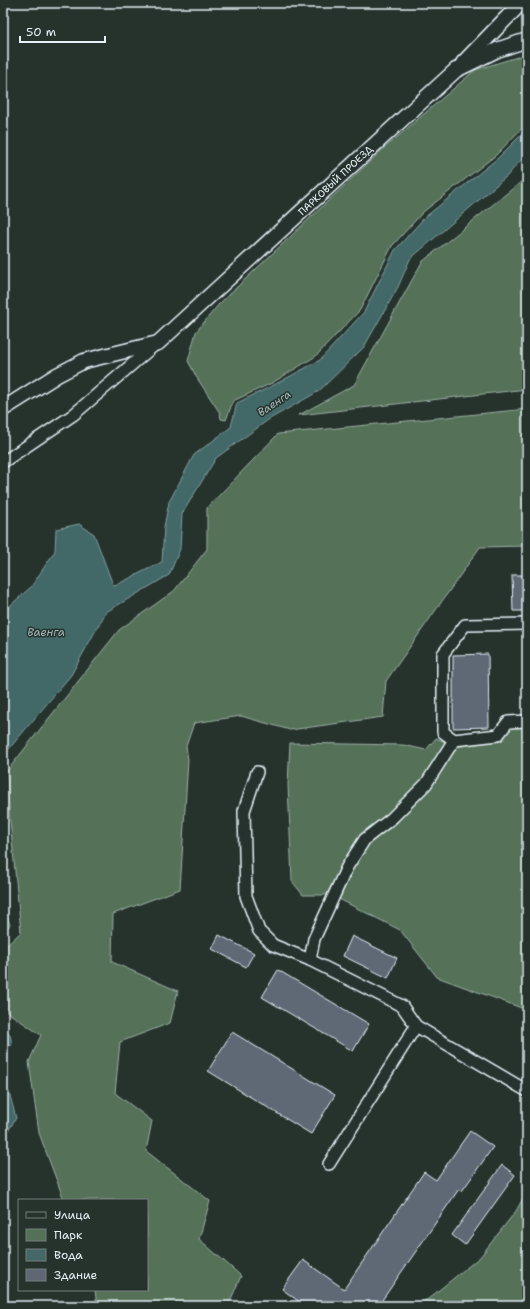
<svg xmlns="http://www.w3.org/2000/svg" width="530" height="1309" font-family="'Shantell Sans',sans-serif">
	<rect width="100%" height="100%" fill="#26332d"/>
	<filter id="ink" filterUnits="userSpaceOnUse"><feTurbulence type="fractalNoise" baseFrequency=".025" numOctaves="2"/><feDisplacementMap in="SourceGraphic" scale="8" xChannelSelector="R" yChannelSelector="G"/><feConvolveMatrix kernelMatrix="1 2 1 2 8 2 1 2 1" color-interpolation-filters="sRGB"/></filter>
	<g filter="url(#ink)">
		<g fill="#547158" stroke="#9eb1a8">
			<polygon points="527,54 527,123 496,155 423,212 392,246 360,310 316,356 272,383 233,401 226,420 221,419 220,413 197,378 188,361 196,332 219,304 382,150 475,70"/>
			<polygon points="527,177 527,389 299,415 354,385 422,262"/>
			<polygon points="527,409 527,546 480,547 386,681 383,717 290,730 241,716 194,723 186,746 188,760 180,889 113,914 112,962 178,991 170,1023 120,1042 115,1093 152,1121 146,1151 210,1201 199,1239 241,1276 228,1306 97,1306 95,1290 147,1290 147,1200 64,1200 39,1133 29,1062 41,1035 3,1009 3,949 21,932 9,810 7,771 119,630 174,591 207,549 207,508 278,434"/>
			<polygon points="513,726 527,726 527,1010 437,977 400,930 339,899 348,875 367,842 395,825 429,784 455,747 494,741"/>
			<polygon points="436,738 447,743 424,779 345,863 326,895 303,895 292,881 288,785 290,743 403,745 426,750"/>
			<polygon points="527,1191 527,1306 414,1306 428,1299 480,1257 516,1211"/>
		</g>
		<g fill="#436867" stroke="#859fa1">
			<polygon points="527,129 527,153 507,176 410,259 398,287 364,347 319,391 268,420 216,458 182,514 180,549 169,575 106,612 71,675 3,756 3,612 31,587 55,551 56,529 79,524 94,534 113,585 118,584 162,562 164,527 169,502 194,455 231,427 237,403 274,385 320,360 364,312 395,250 424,218 498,158"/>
			<polygon points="3,902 10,925 3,933"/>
			<polygon points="3,1028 10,1034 12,1045 3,1047"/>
			<polygon points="3,1084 9,1092 16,1118 5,1136 3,1136"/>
		</g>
		<g fill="#5f6774" stroke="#e8f1f8">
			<polygon points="512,575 527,575 527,611 513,611"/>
			<polygon points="488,654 489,727 453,728 453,655"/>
			<polygon points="219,935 254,953 246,967 212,949"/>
			<polygon points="352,936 397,958 388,978 343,956"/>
			<polygon points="278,970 369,1024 353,1051 262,997"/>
			<polygon points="232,1032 335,1095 311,1134 208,1071"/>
			<polygon points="470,1131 493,1147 462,1191 459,1189 378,1306 305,1306 282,1289 303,1260 344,1289 424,1172 436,1180"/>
			<polygon points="502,1165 515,1175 465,1245 452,1235"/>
		</g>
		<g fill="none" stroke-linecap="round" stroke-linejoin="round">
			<g stroke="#e8f1f8" stroke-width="14">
				<g id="minor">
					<polyline points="3,462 73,415 157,343"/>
					<polyline points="527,624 465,625 443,654 443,732 454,740 498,735 508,722 527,721"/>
					<polyline points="257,772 244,811 246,896 259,931 273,945 310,960 402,1006 416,1026"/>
					<polyline points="310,960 314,939 347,867 365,839 392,818 426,784 454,740"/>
					<polyline points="329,1164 416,1026 527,1091"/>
				</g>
			</g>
			<g stroke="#e8f1f8" stroke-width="17">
				<g id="major">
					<polyline points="463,63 521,3"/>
					<polyline points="3,409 57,375 84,361 158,343 456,70 497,50 527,40"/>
				</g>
			</g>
			<use href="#minor" stroke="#26332d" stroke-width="11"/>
			<use href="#major" stroke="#26332d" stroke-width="14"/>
		</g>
	</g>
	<g text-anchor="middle" stroke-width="3" stroke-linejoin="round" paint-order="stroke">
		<g font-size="10" fill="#e8f1f8" stroke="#26332d">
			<text transform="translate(335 180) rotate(-43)" y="4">ПАРКОВЫЙ ПРОЕЗД</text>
		</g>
		<g font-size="11" font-style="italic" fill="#a6babe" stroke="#26332d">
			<text transform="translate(274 403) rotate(-34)" y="4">Ваенга</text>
			<text x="46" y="636">Ваенга</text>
		</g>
	</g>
	<rect width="530" height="1309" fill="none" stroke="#26332d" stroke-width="16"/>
	<rect x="8" y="8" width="514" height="1293" fill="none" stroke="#e8f1f8" stroke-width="1.5" filter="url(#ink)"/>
	<rect x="18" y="1199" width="130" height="92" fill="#26332d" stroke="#747f7e"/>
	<rect x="26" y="1212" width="20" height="6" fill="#26332d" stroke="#747f7e"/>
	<text x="54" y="1219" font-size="12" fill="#e8f1f8">Улица</text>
	<rect x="26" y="1229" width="20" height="12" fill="#547158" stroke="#747f7e"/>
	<text x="54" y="1239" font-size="12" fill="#e8f1f8">Парк</text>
	<rect x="26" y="1249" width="20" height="12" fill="#436867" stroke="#747f7e"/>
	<text x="54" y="1259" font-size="12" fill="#e8f1f8">Вода</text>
	<rect x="26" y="1269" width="20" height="12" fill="#5f6774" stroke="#747f7e"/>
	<text x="54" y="1279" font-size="12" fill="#e8f1f8">Здание</text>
	<path d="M20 36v6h85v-6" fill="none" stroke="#e8f1f8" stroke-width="2"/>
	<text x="26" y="36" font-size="12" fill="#e8f1f8" stroke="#26332d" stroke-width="3" paint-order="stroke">50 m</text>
</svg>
